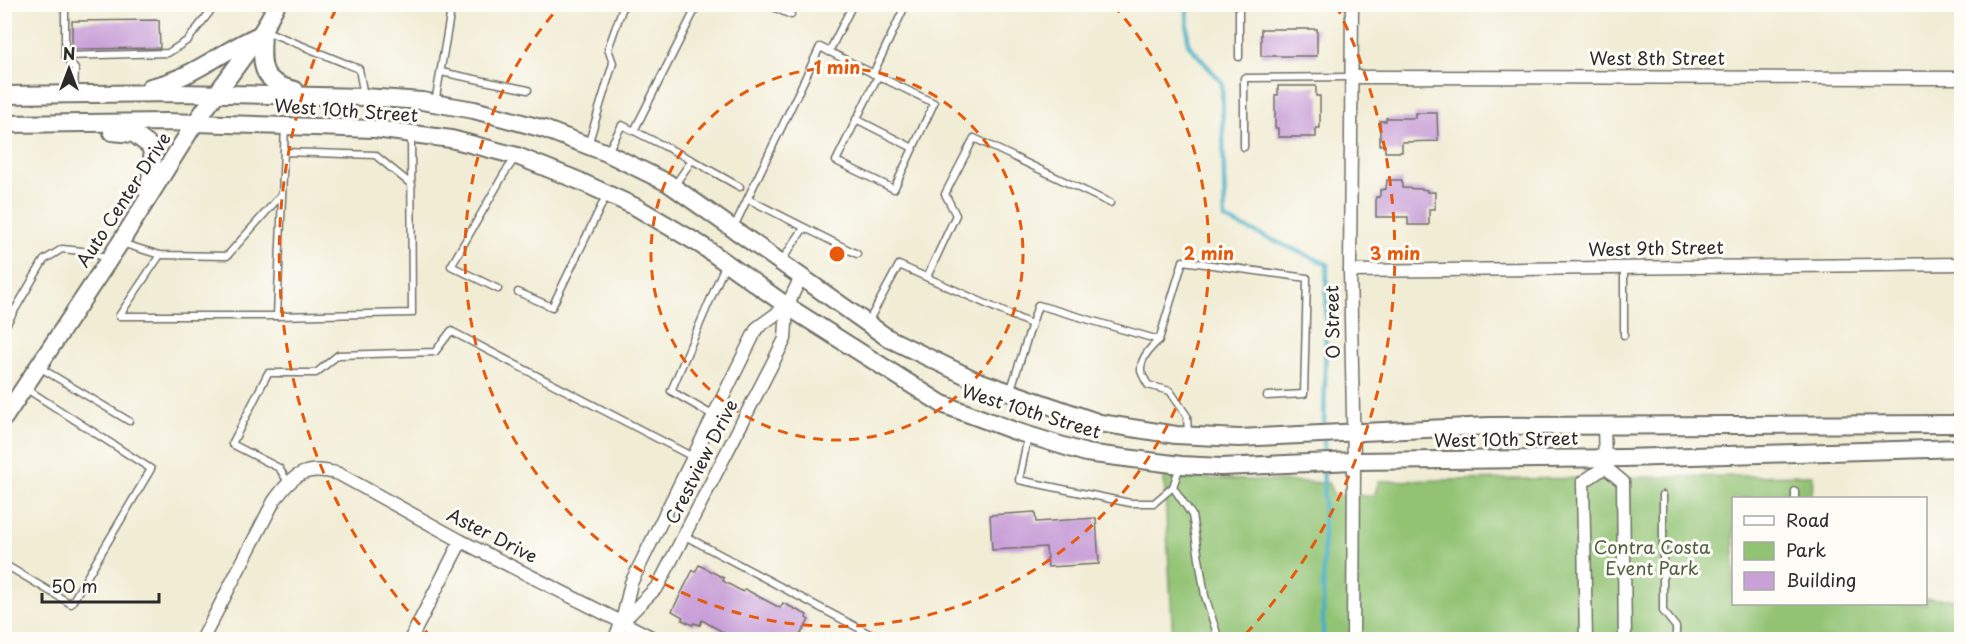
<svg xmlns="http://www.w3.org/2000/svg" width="1966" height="644" font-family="'Playpen Sans',sans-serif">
	<rect width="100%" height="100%" fill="#fdfcf7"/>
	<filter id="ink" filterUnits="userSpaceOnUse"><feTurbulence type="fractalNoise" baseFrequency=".0167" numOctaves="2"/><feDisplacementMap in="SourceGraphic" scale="12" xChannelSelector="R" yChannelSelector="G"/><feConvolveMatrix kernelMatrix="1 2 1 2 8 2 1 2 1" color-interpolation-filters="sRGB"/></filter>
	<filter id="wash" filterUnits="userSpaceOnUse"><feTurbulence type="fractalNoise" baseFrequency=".008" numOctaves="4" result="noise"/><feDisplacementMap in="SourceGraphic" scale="24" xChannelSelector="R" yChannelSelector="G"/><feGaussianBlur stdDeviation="1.35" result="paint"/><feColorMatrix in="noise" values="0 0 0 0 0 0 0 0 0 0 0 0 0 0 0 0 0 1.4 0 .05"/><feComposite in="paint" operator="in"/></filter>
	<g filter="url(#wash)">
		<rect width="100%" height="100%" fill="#f1ecd4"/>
		<polygon fill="#92c373" stroke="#5e774f" stroke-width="1.5" points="1813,475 1812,498 1734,498 1734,604 1926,604 1926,599 1961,599 1961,639 1173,639 1164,477 1328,483 1334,495 1374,496 1379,481"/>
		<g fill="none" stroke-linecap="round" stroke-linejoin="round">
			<g stroke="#47b0c6" stroke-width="4.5">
				<polyline points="1187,4 1188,44 1222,83 1225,219 1327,264 1324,430"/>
				<polyline points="1323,640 1324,438"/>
			</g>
		</g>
		<g id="blocks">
			<g fill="#c9a0d8">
				<polygon points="159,20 160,48 72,49 72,21"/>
				<rect x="1261" y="29" width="56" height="27"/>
				<polygon points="1278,86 1316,86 1316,96 1320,96 1320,128 1316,128 1316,137 1278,137 1278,128 1275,128 1275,95 1278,95"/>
				<polygon points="1415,113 1437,113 1438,141 1402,142 1402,152 1385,152 1385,145 1380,145 1380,121 1386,121 1386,118 1415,118"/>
				<polygon points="1387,180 1402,180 1402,188 1421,189 1427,190 1427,192 1435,192 1435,209 1429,209 1429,225 1408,225 1408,217 1376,217 1376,197 1380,197 1380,190 1386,189"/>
				<polygon points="1035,512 1036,522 1096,518 1099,564 1048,567 1046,547 992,550 990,515"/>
				<polygon points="699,565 724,578 723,581 743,592 745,589 780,608 783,603 807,615 806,618 809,620 798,639 727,639 721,636 723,632 702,620 700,625 694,623 693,625 682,620 683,617 672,611 693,570 695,572"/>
			</g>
		</g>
	</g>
	<g filter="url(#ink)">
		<use href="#blocks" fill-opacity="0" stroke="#706f66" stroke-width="1.5"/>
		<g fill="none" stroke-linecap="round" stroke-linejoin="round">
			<g stroke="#706f66" stroke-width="9">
				<g id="lane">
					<polyline points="65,4 65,56 75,69 74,93"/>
					<polyline points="259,4 274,8"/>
					<polyline points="766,4 791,15"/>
					<polyline points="1239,4 1239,57"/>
					<polyline points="266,31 359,69 364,96"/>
					<polyline points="829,52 853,4"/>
					<polyline points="65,56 168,53 188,40 216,4"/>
					<polyline points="441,72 528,90"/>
					<polyline points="873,74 906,4"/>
					<polyline points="435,103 452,4"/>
					<polyline points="856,119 913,148"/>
					<polyline points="634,131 698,4"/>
					<polyline points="588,145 613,63 608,49 624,4"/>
					<polyline points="1244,147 1244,78 1351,77"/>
					<polyline points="608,151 622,125 692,160"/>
					<polyline points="284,152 375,155 412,185"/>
					<polyline points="674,186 692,160 740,187"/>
					<polyline points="748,199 857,254"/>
					<polyline points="733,229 820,47 878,76 836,161 894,189 934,103 878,76"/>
					<polyline points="121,243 160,255 227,256 282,194"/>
					<polyline points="160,255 119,316 277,316 285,126"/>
					<polyline points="782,260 804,228"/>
					<polyline points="927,277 956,215 945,194 974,138 1110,203"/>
					<polyline points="498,289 451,266 504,174 516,157"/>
					<polyline points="518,292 552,307 607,194"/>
					<polyline points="277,316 412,313 411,134"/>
					<polyline points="868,322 899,265 1031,324"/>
					<polyline points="6,325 44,260 62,249 82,251 109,258"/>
					<polyline points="1624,335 1624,268"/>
					<path d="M1159,340C1151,347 1140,359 1141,371C1142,375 1146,381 1148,385L1170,391L1187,416L1188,435"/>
					<polyline points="39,367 129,421"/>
					<polyline points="1010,392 1038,305 1159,340 1183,261 1307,278 1304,394 1267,396"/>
					<polyline points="714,416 671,391 726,263"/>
					<polyline points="1028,436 1019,480 1130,503 1154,503 1173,487 1180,466"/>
					<polyline points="288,482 279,468 232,444 268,373 316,373 338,355 435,352 451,331 693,457"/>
					<polyline points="1173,487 1192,515 1205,596 1219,640"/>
					<polyline points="1795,491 1795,498"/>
					<polyline points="1663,495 1663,611 1676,627 1676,640"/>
					<polyline points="685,536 881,640"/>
					<polyline points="4,564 71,604 151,469 25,388"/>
				</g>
			</g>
			<g stroke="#706f66" stroke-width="15">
				<g id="street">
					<polyline points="1352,4 1350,271 1354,461 1353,640"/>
					<polyline points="1352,77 1962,78"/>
					<polyline points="1350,271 1962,264"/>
					<polyline points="1604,425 1605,465"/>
					<polyline points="622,622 658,586 785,339 787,306 801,277"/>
					<path d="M202,640L274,501C293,475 305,464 339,474L461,541L657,640"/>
					<polyline points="410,640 461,541"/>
					<polyline points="614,640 622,622 631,583 757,328 787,306"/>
					<polyline points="1586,640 1583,482 1605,467 1623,482 1625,640"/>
				</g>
			</g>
			<g stroke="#706f66" stroke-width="20">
				<g id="secondary">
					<path d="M263,30C262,64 257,81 295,90"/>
					<path d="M150,87C191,79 222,51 259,35"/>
					<polyline points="4,95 178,93 364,97 422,101 474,110 544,129 607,153 668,183 888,338 975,380 1100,423 1176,435 1239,438 1489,426 1962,424"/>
					<polyline points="4,124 167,122 375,129 451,139 517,156 577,180 636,207 701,245 787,306 942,404 1015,431 1086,453 1181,465 1221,467 1354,461 1624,458 1962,448"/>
					<polyline points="112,132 134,134 150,146 153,158 148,194"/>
					<polyline points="4,418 120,243 195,123 263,30 277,4"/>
				</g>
			</g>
			<use href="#lane" stroke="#fff" stroke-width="6"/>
			<use href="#street" stroke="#fff" stroke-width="12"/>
			<use href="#secondary" stroke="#fff" stroke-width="16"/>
		</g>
	</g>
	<g fill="none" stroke="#e8590c" stroke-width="3" stroke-dasharray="10 8">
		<circle cx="837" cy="254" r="186"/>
		<path d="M1113 5A372 372 0 1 1 561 5"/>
		<path d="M432 638A558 558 0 0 1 338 5M1336 5A558 558 0 0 1 1242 638"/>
	</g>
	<g text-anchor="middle" stroke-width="6" stroke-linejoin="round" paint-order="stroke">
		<g font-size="18" fill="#2b2b2b" stroke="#fdfcf7">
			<text x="1657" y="65">West 8th Street</text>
			<text transform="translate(346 111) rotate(4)" y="6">West 10th Street</text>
			<text transform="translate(124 200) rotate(-57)" y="6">Auto Center Drive</text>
			<text transform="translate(1656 249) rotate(-1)" y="6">West 9th Street</text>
			<text transform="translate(1333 322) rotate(-91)" y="6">O Street</text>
			<text transform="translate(1031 412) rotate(17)" y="6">West 10th Street</text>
			<text transform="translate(1506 440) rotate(-1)" y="6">West 10th Street</text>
			<text transform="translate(702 462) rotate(-63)" y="6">Crestview Drive</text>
			<text transform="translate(492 536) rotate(27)" y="6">Aster Drive</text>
		</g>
		<g font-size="18" fill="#4f6044" stroke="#fdfcf7">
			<text x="1652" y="554">Contra Costa<tspan x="1652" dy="21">Event Park</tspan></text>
		</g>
	</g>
	<circle cx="837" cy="254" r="9" fill="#e8590c" stroke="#fdfcf7" stroke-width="3"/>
	<g font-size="18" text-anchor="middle" font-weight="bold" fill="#e8590c" stroke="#fdfcf7" stroke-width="6" stroke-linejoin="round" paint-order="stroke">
		<text x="837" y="74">1 min</text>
		<text x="1209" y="260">2 min</text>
		<text x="1395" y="260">3 min</text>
	</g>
	<rect width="1966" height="644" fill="none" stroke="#fdfcf7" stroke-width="24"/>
	<rect x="1732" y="497" width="195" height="108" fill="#fdfcf7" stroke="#a9a8a5" stroke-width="1.5"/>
	<rect x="1744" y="516" width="30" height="9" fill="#ffffff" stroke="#a9a8a5" stroke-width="1.5"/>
	<text x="1786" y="527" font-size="18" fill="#2b2b2b">Road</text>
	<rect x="1744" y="542" width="30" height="18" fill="#92c373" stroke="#a9a8a5" stroke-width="1.5"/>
	<text x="1786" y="557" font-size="18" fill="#2b2b2b">Park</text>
	<rect x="1744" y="572" width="30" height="18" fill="#c9a0d8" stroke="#a9a8a5" stroke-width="1.5"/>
	<text x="1786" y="587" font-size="18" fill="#2b2b2b">Building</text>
	<g transform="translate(69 69)" stroke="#fdfcf7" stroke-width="4.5" paint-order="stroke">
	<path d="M0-4.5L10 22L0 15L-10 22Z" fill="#2b2b2b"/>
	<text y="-9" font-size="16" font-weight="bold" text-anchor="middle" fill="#2b2b2b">N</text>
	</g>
	<path d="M42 593v9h117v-9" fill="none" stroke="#2b2b2b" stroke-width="3"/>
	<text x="51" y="593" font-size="18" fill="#2b2b2b" stroke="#fdfcf7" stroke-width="4.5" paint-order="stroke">50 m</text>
</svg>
